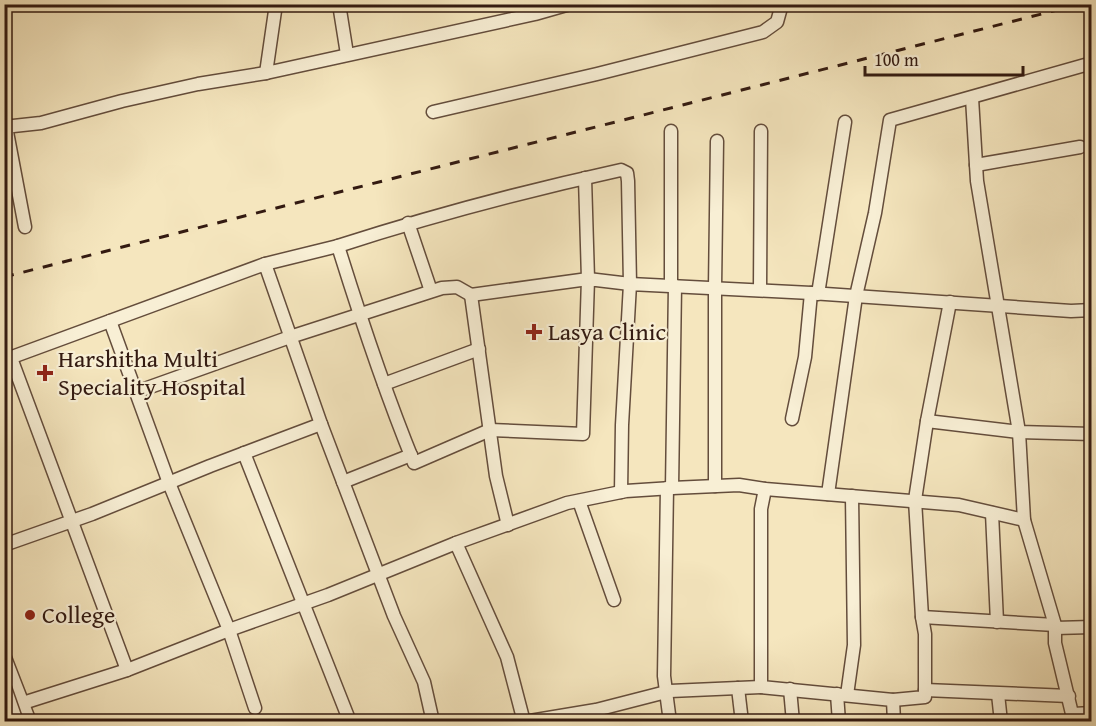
<svg xmlns="http://www.w3.org/2000/svg" width="1096" height="726" font-family="'Gentium Book Plus',serif">
	<rect width="100%" height="100%" fill="#f5e6be"/>
	<filter id="stains"><feTurbulence type="fractalNoise" baseFrequency=".00333" numOctaves="4"/><feColorMatrix values="0 0 0 0 .2 0 0 0 0 .09 0 0 0 0 .02 0 0 0 .5 -.17"/></filter>
	<radialGradient id="worn" r=".72"><stop offset=".6" stop-color="#630" stop-opacity="0"/><stop offset="1" stop-color="#630" stop-opacity=".3"/></radialGradient>
	<g fill="none" stroke-linecap="round" stroke-linejoin="round">
		<g stroke="#644d3c" stroke-width="15">
			<g id="minor">
				<polyline points="276,4 266,73 535,14 570,4"/>
				<polyline points="339,4 347,54"/>
				<polyline points="972,98 977,181 1019,432 1024,520 1055,625 1055,643 1074,722"/>
				<polyline points="433,112 597,74 763,32 777,22 782,4"/>
				<polyline points="4,116 25,227"/>
				<polyline points="4,127 41,123 122,101 198,84 266,73"/>
				<polyline points="671,131 671,286"/>
				<polyline points="976,165 1080,147"/>
				<path d="M621,170L627,173L628,181L630,284L588,279L583,434L490,430L414,463C385,392 361,320 338,246C431,216 525,191 621,170Z"/>
				<polyline points="408,223 431,291"/>
				<polyline points="265,264 338,246"/>
				<polyline points="760,290 761,131"/>
				<polyline points="818,294 845,122"/>
				<polyline points="110,321 169,483 229,630 255,708"/>
				<polyline points="11,358 127,670"/>
				<polyline points="4,360 265,264 321,424"/>
				<polyline points="384,384 479,349"/>
				<polyline points="136,392 290,337 442,288 457,287 471,295"/>
				<polyline points="792,419 805,357 811,293"/>
				<polyline points="927,421 950,302"/>
				<polyline points="244,453 350,722"/>
				<polyline points="343,482 411,455"/>
				<polyline points="715,486 715,288 717,141"/>
				<polyline points="667,488 664,676 670,722"/>
				<polyline points="672,488 675,286"/>
				<polyline points="765,489 761,509 761,687 893,700 894,722"/>
				<polyline points="621,492 622,425 630,284 811,293 1071,311 1092,310"/>
				<polyline points="828,494 856,296 875,213 890,120 1092,63"/>
				<polyline points="579,501 614,600"/>
				<polyline points="992,513 997,622"/>
				<polyline points="508,525 496,476 471,295 588,279 585,178"/>
				<polyline points="456,543 507,657 524,722"/>
				<polyline points="4,545 92,514 210,466 321,424 394,616 424,682 433,722"/>
				<polyline points="922,617 1055,625"/>
				<polyline points="1055,628 1092,627"/>
				<polyline points="4,655 30,722"/>
				<polyline points="738,688 742,722"/>
				<polyline points="790,689 793,722"/>
				<polyline points="925,690 1069,696"/>
				<polyline points="837,694 839,722"/>
				<polyline points="998,694 1001,722"/>
				<polyline points="847,695 854,645 852,496"/>
				<polyline points="893,700 925,697 925,634 922,617 915,500 927,421 1019,432 1092,434"/>
				<polyline points="4,705 23,703 127,670 229,630 328,595 456,543 567,503 626,491 672,488 739,485 765,489 959,505 1024,520"/>
				<polyline points="1073,714 1092,713"/>
				<polyline points="524,722 596,710 670,691 761,687"/>
			</g>
		</g>
		<use href="#minor" stroke="#f8efd5" stroke-width="12"/>
		<polyline stroke="#331a11" stroke-width="3" stroke-dasharray="10 10" stroke-linecap="butt" points="4,277 1081,4"/>
		<g stroke="#644d3c" stroke-width="15" stroke-linecap="butt">
			<polyline id="minor-bridge" points="4,685 17,722"/>
		</g>
		<use href="#minor-bridge" stroke="#f8efd5" stroke-width="12"/>
	</g>
	<g fill="#8f2418" stroke="#f8efd5" stroke-width="2">
		<path d="M531 323h6v6h6v6h-6v6h-6v-6h-6v-6h6z"/>
		<path d="M42 364h6v6h6v6h-6v6h-6v-6h-6v-6h6z"/>
		<circle cx="30" cy="615" r="6"/>
	</g>
	<g text-anchor="middle" stroke-width="4.5" stroke-linejoin="round" paint-order="stroke">
		<g font-size="24" fill="#331a11" stroke="#f8efd5" text-anchor="start">
			<text x="548" y="340">Lasya Clinic</text>
			<text x="58" y="367">Harshitha Multi<tspan x="58" dy="28">Speciality Hospital</tspan></text>
			<text x="42" y="623">College</text>
		</g>
	</g>
	<rect width="1096" height="726" fill="none" stroke="#f5e6be" stroke-width="24"/>
	<rect x="6" y="6" width="1084" height="714" fill="none" stroke="#331a11" stroke-width="3"/>
	<rect x="12" y="12" width="1072" height="702" fill="none" stroke="#331a11" stroke-width="1.5"/>
	<path d="M865 66v9h158v-9" fill="none" stroke="#331a11" stroke-width="3"/>
	<text x="874" y="66" font-size="18" fill="#331a11" stroke="#f8efd5" stroke-width="4.5" paint-order="stroke">100 m</text>
	<rect width="100%" height="100%" filter="url(#stains)"/>
	<rect width="100%" height="100%" fill="url(#worn)"/>
</svg>
